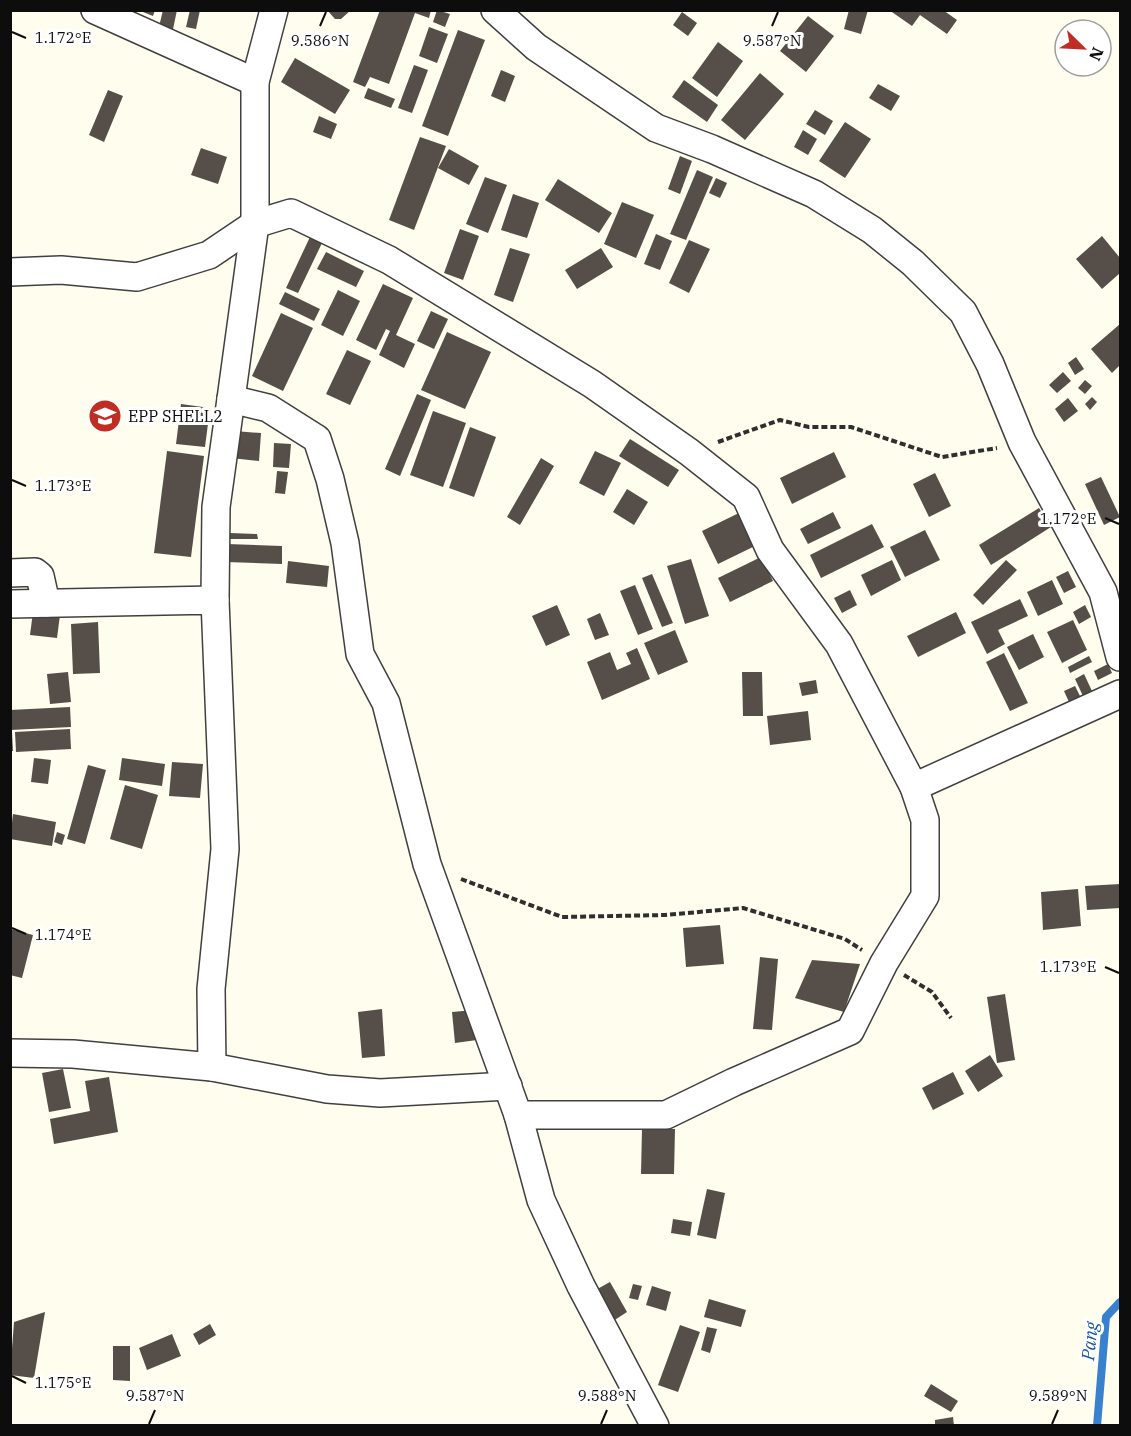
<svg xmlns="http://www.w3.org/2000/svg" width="1131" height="1436" font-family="'IBM Plex Serif',serif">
	<rect width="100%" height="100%" fill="#fffded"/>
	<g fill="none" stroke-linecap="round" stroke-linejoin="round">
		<polyline stroke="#3781cf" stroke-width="8" points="1097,1426 1106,1317 1120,1302"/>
	</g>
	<g fill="#564f49">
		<polygon points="138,10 155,10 153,16"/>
		<polygon points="163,10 177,10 172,34 158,31"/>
		<polygon points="190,10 200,10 196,29 186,27"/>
		<polygon points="327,10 351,10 341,19 335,19"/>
		<polygon points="380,10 431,10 429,18 415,13 389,84 370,77 365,87 353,82"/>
		<polygon points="437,10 450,14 445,27 433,22"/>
		<polygon points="849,10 868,10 861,34 844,29"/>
		<polygon points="889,10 943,10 957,20 947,34 920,15 912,26"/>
		<polygon points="682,12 697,23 688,36 673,25"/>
		<polygon points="808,16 834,36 806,72 780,51"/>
		<polygon points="429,27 448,34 437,63 419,56"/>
		<polygon points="458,30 485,40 448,136 422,126"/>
		<polygon points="718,42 743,61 717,97 692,78"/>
		<polygon points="295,58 350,90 335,114 281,82"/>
		<polygon points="414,65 428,70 412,113 398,108"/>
		<polygon points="501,70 515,76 505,102 491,96"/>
		<polygon points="760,73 784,94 745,140 721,120"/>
		<polygon points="684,80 718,105 707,122 672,97"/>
		<polygon points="878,84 900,96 891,111 869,98"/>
		<polygon points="368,88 395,99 391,108 364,98"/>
		<polygon points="108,90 123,96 104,142 89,135"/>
		<polygon points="815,110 833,121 825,135 806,124"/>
		<polygon points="319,116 337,124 331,139 313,132"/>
		<polygon points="845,122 871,139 845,178 819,161"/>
		<polygon points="803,130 817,139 808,155 794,147"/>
		<polygon points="420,137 446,146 414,230 389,220"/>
		<polygon points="201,148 227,157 218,184 191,175"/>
		<polygon points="449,149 479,166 469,185 438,168"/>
		<polygon points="680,156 692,161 680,194 668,189"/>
		<polygon points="697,170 713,177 686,240 670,234"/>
		<polygon points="485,177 507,185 488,233 466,224"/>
		<polygon points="716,178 727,183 720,198 709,193"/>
		<polygon points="558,179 612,213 599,233 545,200"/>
		<polygon points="513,194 539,203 527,238 501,230"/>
		<polygon points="622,202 654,215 636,258 604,244"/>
		<polygon points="460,229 479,236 463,280 444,273"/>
		<polygon points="656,234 672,241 660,270 644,264"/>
		<polygon points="1102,236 1120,258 1120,273 1102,289 1076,259"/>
		<polygon points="310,237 322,243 298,293 286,288"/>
		<polygon points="689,240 710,249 689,293 669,283"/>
		<polygon points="510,248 530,254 513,302 494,295"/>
		<polygon points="601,248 613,267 577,289 565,270"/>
		<polygon points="326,252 364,271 356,287 317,269"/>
		<polygon points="383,284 413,298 396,335 415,344 404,368 379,355 390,331 386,329 376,350 356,340"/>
		<polygon points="338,290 360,301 343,336 321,325"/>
		<polygon points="285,292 320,309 314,321 279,304"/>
		<polygon points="431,311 448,319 434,349 417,341"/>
		<polygon points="281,313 313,328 283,391 252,376"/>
		<polygon points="1120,324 1120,365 1112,373 1091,349"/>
		<polygon points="447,332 491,352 465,409 421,390"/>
		<polygon points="347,350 371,361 350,405 326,394"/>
		<polygon points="1076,357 1084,369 1075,375 1068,363"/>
		<polygon points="1063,372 1071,381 1057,393 1049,385"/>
		<polygon points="1085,380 1092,386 1085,394 1078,388"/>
		<polygon points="417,394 431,400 400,476 385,469"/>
		<polygon points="1092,397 1097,402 1090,410 1085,404"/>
		<polygon points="1068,398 1078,411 1064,422 1055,409"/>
		<polygon points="181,404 210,408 205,447 176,444"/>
		<polygon points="433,411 466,423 443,487 410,475"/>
		<polygon points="470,427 496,437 474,497 449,488"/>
		<polygon points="234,431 261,433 259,461 231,458"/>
		<polygon points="630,439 679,470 668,487 619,456"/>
		<polygon points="274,443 291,444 289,468 273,467"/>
		<polygon points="167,451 204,456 191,557 154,553"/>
		<polygon points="595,451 621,463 604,496 579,483"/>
		<polygon points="834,452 846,477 792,504 780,478"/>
		<polygon points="541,458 554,466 520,525 507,517"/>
		<polygon points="277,471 288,472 285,494 275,493"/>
		<polygon points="935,473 951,506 929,517 913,484"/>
		<polygon points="1101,477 1120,517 1104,525 1085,484"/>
		<polygon points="627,489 648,502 634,525 613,512"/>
		<polygon points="1039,508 1051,527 991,565 979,545"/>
		<polygon points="741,512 757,545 718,564 702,531"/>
		<polygon points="833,512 841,528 808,544 800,529"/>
		<polygon points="872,524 884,547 821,578 810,555"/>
		<polygon points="925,530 940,560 905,577 890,547"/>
		<polygon points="230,533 257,534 258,539 230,539"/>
		<polygon points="227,544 282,546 282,564 226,562"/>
		<polygon points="761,557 773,581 730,602 718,578"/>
		<polygon points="691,559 709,616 685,624 667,566"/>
		<polygon points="892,560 901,580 871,596 861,575"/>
		<polygon points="1006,560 1017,570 983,605 973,595"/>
		<polygon points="288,561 329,566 327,587 286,583"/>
		<polygon points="1068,571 1076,587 1064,593 1056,577"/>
		<polygon points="652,574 673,623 662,627 642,578"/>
		<polygon points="1052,580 1063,604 1038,616 1027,592"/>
		<polygon points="635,585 653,629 638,635 620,591"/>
		<polygon points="850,590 857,605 842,613 834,598"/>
		<polygon points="1020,599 1028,616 998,630 1005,644 987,654 971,622"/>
		<polygon points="557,605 570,635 546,646 532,616"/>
		<polygon points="1085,605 1091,617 1079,624 1073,612"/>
		<polygon points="33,612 60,615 57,638 30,635"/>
		<polygon points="956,612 966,633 918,657 907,636"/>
		<polygon points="600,613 609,635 595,640 587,619"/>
		<polygon points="1073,620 1087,650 1062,663 1047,632"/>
		<polygon points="98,622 100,673 73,674 71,624"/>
		<polygon points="675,630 688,662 658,675 644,643"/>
		<polygon points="1033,634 1044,657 1019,670 1007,647"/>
		<polygon points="637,648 650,679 602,700 587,662 610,652 617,670 631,664 626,653"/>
		<polygon points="1004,653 1028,703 1010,711 986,662"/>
		<polygon points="1089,656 1092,662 1070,673 1068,667"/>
		<polygon points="1108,664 1112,673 1098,680 1094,671"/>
		<polygon points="68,672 71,702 50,704 47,674"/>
		<polygon points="742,672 762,672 763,716 743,716"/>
		<polygon points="1084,674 1092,691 1083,696 1075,679"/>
		<polygon points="816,680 818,693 802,696 799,683"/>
		<polygon points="1075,686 1080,696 1069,702 1064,691"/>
		<polygon points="70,707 71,727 10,730 10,710"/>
		<polygon points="808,711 811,740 770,745 767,716"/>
		<polygon points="70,729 71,749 16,752 15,732"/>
		<polygon points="10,732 12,732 13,751 10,751"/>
		<polygon points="34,758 51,760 48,784 31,782"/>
		<polygon points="122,758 165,764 162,786 119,780"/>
		<polygon points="172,762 203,764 200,798 169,796"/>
		<polygon points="88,765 106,770 85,844 67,839"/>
		<polygon points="125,785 158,795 142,849 110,839"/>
		<polygon points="13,814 56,822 52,846 10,839"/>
		<polygon points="57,832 65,835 62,845 54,842"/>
		<polygon points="1120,884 1120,908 1087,910 1085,886"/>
		<polygon points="1078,889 1081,926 1043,930 1041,892"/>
		<polygon points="720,925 724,964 686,967 683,928"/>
		<polygon points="10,929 33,935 22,978 10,975"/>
		<polygon points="760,957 778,959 772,1030 753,1029"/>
		<polygon points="812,960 860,964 844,1012 795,998"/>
		<polygon points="1005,994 1015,1060 997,1063 987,997"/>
		<polygon points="382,1009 385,1056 362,1058 358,1012"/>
		<polygon points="474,1010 477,1040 455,1043 452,1012"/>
		<polygon points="990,1055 1003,1076 978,1092 965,1071"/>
		<polygon points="63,1069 71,1108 49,1112 42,1073"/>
		<polygon points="953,1072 964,1094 933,1110 922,1088"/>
		<polygon points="109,1077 118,1132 54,1144 50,1119 90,1111 85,1081"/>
		<polygon points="642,1129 675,1129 674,1174 641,1174"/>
		<polygon points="707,1189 725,1193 716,1239 697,1235"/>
		<polygon points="673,1219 692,1222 690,1236 671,1233"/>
		<polygon points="610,1282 627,1312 610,1323 592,1292"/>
		<polygon points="633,1284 642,1286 638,1300 629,1298"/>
		<polygon points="652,1286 671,1292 666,1311 646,1305"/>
		<polygon points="709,1299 746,1310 741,1327 704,1317"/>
		<polygon points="45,1312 34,1378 10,1375 14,1322"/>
		<polygon points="210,1324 216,1335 199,1345 193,1334"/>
		<polygon points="680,1325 700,1332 678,1392 658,1385"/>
		<polygon points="707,1327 717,1329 710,1353 701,1350"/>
		<polygon points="172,1334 181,1356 147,1370 139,1348"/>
		<polygon points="113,1346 130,1346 130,1381 113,1380"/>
		<polygon points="931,1384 958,1401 951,1412 924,1396"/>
		<polygon points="953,1417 954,1426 935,1426 935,1420"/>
	</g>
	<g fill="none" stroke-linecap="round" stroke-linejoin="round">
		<g stroke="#404040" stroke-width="30">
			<g id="street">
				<polyline points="95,10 255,82"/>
				<polyline points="274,10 255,82 255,224 231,399 268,408 317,439 330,479 345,543 360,654 386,703 427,864 518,1115 541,1200 581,1286 655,1426"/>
				<polyline points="495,10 536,47 656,128 712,149 814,194 872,230 913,263 963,312 990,364 1022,442 1103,592 1120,657"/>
				<polyline points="10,272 61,270 137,277 209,255 255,224 291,213 389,260 592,384 689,452 746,497 770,550 839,644 914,787 925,820 925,896 884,963 850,1031 734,1082 666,1115 518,1115"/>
				<polyline points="10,573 35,572 40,576 46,603"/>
				<polyline points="215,600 216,507 231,399"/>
				<polyline points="10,604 215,600 225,849 211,989 212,1067 327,1089 380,1093 508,1086"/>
				<polyline points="914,787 1120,694"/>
				<polyline points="10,1053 73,1054 212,1067"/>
			</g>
		</g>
		<g stroke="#2f2f2f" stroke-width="4" stroke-dasharray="6 3" stroke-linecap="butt">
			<polyline points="718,442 780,420 809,427 851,427 942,457 997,448"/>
			<polyline points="461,879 562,917 665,915 743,908 845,939 862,950"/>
			<polyline points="904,975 932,992 951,1018"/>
		</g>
		<use href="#street" stroke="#fff" stroke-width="27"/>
	</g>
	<path fill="none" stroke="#0d0d0d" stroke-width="2" d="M320,26L326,12M772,26L778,12M12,32L26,38M12,480L26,486M1105,518L1119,524M12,928L26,934M1105,967L1119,973M12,1376L26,1383M149,1424L155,1410M601,1424L607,1410M1052,1424L1058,1410"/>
	<defs>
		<g id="school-disc" transform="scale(1.725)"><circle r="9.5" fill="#bf2d23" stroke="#fff"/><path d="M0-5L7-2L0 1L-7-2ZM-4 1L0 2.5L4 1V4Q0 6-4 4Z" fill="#fff"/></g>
	</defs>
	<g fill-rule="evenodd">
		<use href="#school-disc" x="105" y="416"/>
	</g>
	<g text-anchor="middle" stroke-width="6" stroke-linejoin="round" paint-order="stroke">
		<g font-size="16" fill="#0d0d0d" stroke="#fff" text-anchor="start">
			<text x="128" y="422">EPP SHELL2</text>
		</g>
		<g font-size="18" font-style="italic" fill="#1454a0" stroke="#fff">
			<text transform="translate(1090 1341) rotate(-84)" y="6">Pang</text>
		</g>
	</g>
	<g font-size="15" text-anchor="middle" fill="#0d0d0d" stroke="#fff" stroke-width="6" stroke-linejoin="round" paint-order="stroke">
		<text x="63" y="43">1.172°E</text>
		<text x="320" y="46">9.586°N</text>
		<text x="772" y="46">9.587°N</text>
		<text x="63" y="491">1.173°E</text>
		<text x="1068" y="524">1.172°E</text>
		<text x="63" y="940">1.174°E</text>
		<text x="1068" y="972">1.173°E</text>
		<text x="63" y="1388">1.175°E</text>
		<text x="155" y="1401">9.587°N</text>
		<text x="607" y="1401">9.588°N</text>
		<text x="1058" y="1401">9.589°N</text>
	</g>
	<rect width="1131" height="1436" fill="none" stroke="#0d0d0d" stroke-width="24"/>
	<g transform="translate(1083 48) rotate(114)"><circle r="28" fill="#ffffff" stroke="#9e9e9e" stroke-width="1.5"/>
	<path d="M0-4.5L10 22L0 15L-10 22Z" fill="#bf2d23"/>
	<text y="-9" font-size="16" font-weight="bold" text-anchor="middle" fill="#0d0d0d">N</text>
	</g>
</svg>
